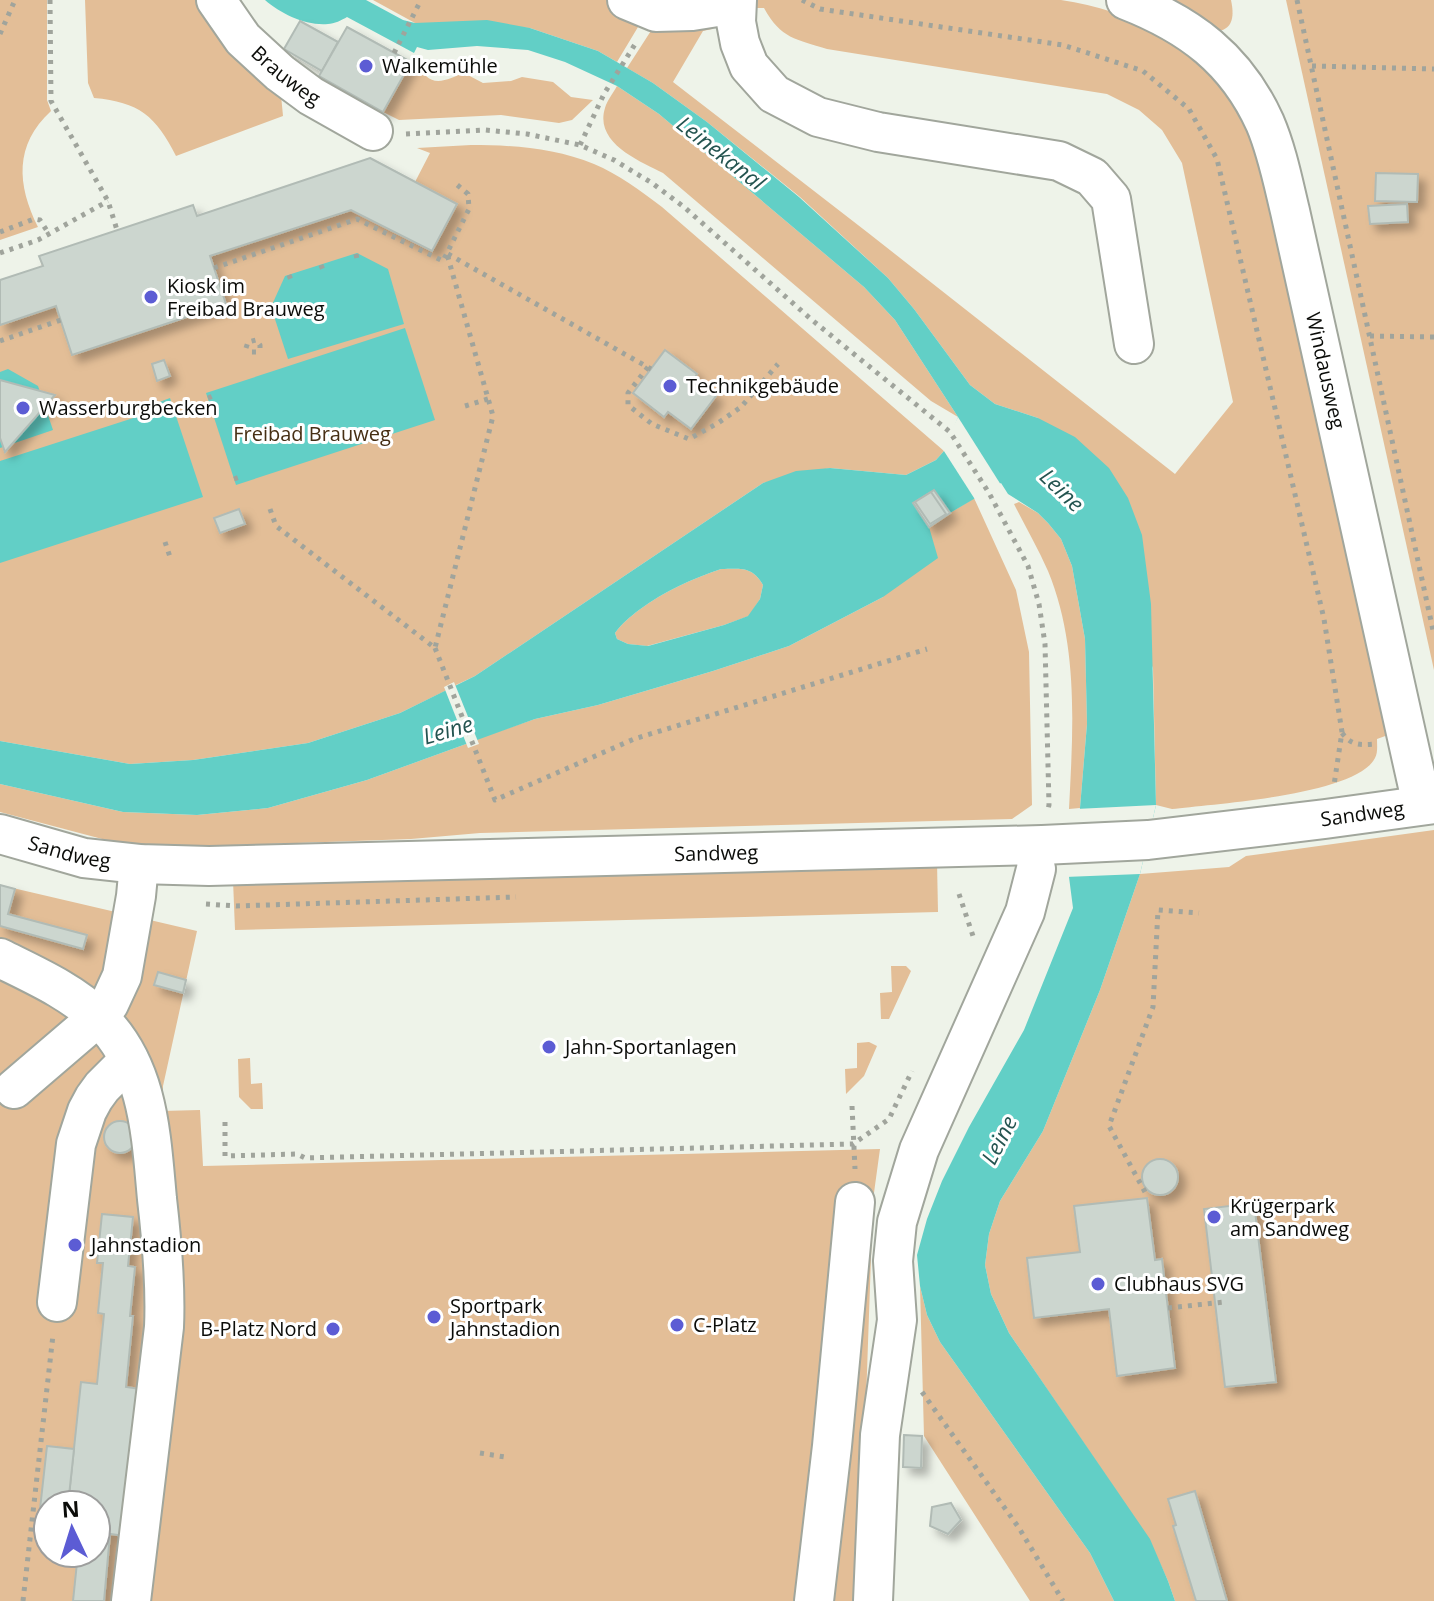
<svg xmlns="http://www.w3.org/2000/svg" width="1434" height="1601" font-family="'Open Sans',sans-serif">
	<defs>
		<filter id="shadow"><feDropShadow dx="7" dy="7" stdDeviation="4" flood-color="#0004"/></filter>
	</defs>
	<rect width="100%" height="100%" fill="#eef3e9"/>
	<g fill="#e3be97" fill-rule="evenodd">
		<path d="M0,0H47V100L51,111C14,145 17,185 38,227L0,240Z"/>
		<path d="M85,0H197L209,19L281,95L283,116L176,156C156,116 139,102 94,98L88,83Z"/>
		<polygon points="373,0 622,0 644,17 617,62 598,51 530,28 415,23"/>
		<path d="M757,0H1061C1133,11 1191,41 1232,102C1238,111 1245,119 1250,128C1255,137 1258,148 1261,157L1388,735L1377,739C1377,745 1378,753 1375,758C1357,795 1213,804 1172,809L1156,805L1153,668L1038,418L995,404L970,385L914,309L888,278L800,197L707,122L653,83L627,68L656,23L713,19L712,29L703,31L673,82L867,232L1175,474L1233,402L1182,163L1162,130L1139,110L1107,94L827,49C796,39 781,39 764,8H757Z"/>
		<path d="M1172,0H1231C1234,14 1234,29 1218,31L1173,3Z"/>
		<polygon points="1286,0 1434,0 1434,670"/>
		<path d="M411,62C417,67 420,71 426,76C437,87 452,77 464,73L483,83L511,81L522,77L553,82L571,97L593,100L572,120L559,123L501,115L399,120L383,112Z"/>
		<path d="M617,86L659,114L864,287L895,320L958,417L931,401L663,173C640,161 594,143 605,108C607,101 613,93 617,86Z"/>
		<path d="M471,145C513,145 555,148 594,164C618,174 641,191 662,207L944,451L936,460L906,475L830,468L763,483L475,676L456,685L477,739L535,719L598,705L713,671L789,646L883,597L913,503L934,490L950,513L974,498L1016,590L1029,652L1032,805L1012,819L480,833L411,839L208,846L143,845L106,840L0,812V784L123,812L197,815L268,808L367,780L466,744L445,691L400,713L308,743L193,760L130,764L0,741V280L42,266L39,256L193,205L197,216L370,158L415,182L430,153L417,148Z"/>
		<path d="M1019,502L1038,513L1048,523L1061,539L1072,566L1085,639L1087,724L1080,808L1069,809C1073,730 1079,646 1048,571C1038,548 1025,526 1014,504Z"/>
		<path d="M721,569C741,569 752,566 763,585L760,599L749,616L724,625L647,646L628,644L617,639L615,633C622,623 630,617 639,610C666,590 690,580 721,569Z"/>
		<polygon points="1434,830 1434,1601 1175,1601 1168,1581 1149,1539 1009,1333 991,1294 985,1265 989,1234 1000,1201 1043,1131 1100,990 1140,874 1229,867 1246,856"/>
		<polygon points="937,862 938,912 235,930 233,880"/>
		<path d="M0,885L197,931L163,1086L162,1111L200,1110L203,1166L880,1149L873,1200L859,1601H0ZM48,1505H96V1553H48Z"/>
		<polygon points="891,966 906,966 911,971 889,1019 881,1019 880,993 892,992"/>
		<polygon points="869,1042 877,1046 864,1076 846,1094 845,1069 857,1068 857,1043"/>
		<polygon points="250,1058 251,1084 262,1083 263,1109 251,1109 239,1097 238,1059"/>
		<polygon points="920,1286 927,1315 940,1342 1090,1553 1114,1601 1030,1601 924,1436"/>
	</g>
	<g fill="#62cfc6" fill-rule="evenodd">
		<path d="M265,0H366L403,20L415,23L487,20L530,28L598,51L653,83L707,122L799,197L888,278L914,309L970,385L995,404L1038,418L1075,437L1109,468L1128,498L1142,535L1151,604L1156,805L1140,874L1100,990L1043,1131L1000,1201L989,1234L985,1265L991,1294L1009,1333L1150,1539L1168,1581L1175,1601H1114L1090,1553L940,1342L927,1315L920,1286L917,1255L927,1219L942,1181L969,1127L1024,1030L1073,908L1069,877L1080,808L1087,724L1085,639L1072,566L1061,539L1048,523L1038,513L1008,494L1001,483L950,513L934,490L914,503L929,527L938,558L883,597L789,646L713,671L598,705L535,719L367,780L268,808L197,815L123,812L0,784V741L130,764L193,760L308,743L400,713L475,676L763,483L796,471L830,468L906,475L936,460L944,451L958,417L895,320L864,287L659,114L617,86L565,62L528,50L477,46L428,50L417,47L414,53L347,17C342,20 334,24 328,24C306,26 281,14 265,0ZM721,569C741,569 752,566 763,585L760,599L748,616L724,625L648,646L628,644L617,639L615,633C622,623 630,617 639,610C666,590 690,580 721,569Z"/>
		<polygon points="357,253 388,269 404,324 288,359 271,307 285,276"/>
		<polygon points="405,328 435,420 236,485 206,393"/>
		<polygon points="8,369 38,386 53,430 0,448 0,372"/>
		<polygon points="170,398 203,497 0,563 0,461 155,411 154,404"/>
	</g>
	<g fill="#eef3e9">
		<polygon points="958,417 1001,485 976,501 942,448"/>
		<polygon points="454,682 479,744 468,748 444,687"/>
		<polygon points="1156,805 1140,874 1065,877 1076,809"/>
	</g>
	<g fill="#ccd6cf" stroke="#b1bbb5" stroke-width="2" filter="url(#shadow)">
		<polygon points="300,21 338,42 322,71 284,49"/>
		<polygon points="347,27 411,62 383,112 319,76"/>
		<polygon points="370,158 457,204 432,251 351,210 210,256 226,304 72,355 56,306 0,325 0,280 43,266 39,256 193,205 197,216"/>
		<polygon points="1376,173 1418,174 1417,202 1375,201"/>
		<polygon points="1407,204 1408,222 1370,224 1368,206"/>
		<polygon points="665,350 697,374 694,379 716,396 691,429 668,412 664,417 633,393"/>
		<polygon points="164,360 170,376 157,381 152,364"/>
		<polygon points="0,380 55,395 5,452 0,438"/>
		<polygon points="934,490 950,513 929,527 913,503"/>
		<polygon points="931,492 946,514 930,524 915,502"/>
		<polygon points="239,509 245,524 220,533 214,518"/>
		<polygon points="0,885 15,889 8,914 87,935 83,949 0,926"/>
		<polygon points="158,972 186,980 183,993 154,985"/>
		<circle cx="120" cy="1137" r="16"/>
		<circle cx="1160" cy="1177" r="18"/>
		<polygon points="1147,1198 1155,1260 1162,1259 1175,1368 1117,1376 1109,1309 1034,1318 1027,1258 1080,1252 1074,1206"/>
		<polygon points="1254,1203 1276,1382 1225,1387 1204,1209"/>
		<polygon points="102,1214 133,1217 128,1266 135,1267 130,1316 133,1316 126,1387 140,1389 125,1536 110,1534 104,1601 73,1601 78,1553 96,1553 96,1505 68,1505 81,1382 97,1384 104,1314 98,1313 103,1263 97,1263"/>
		<polygon points="904,1435 922,1436 921,1468 903,1467"/>
		<polygon points="47,1446 74,1449 68,1505 48,1505 48,1528 38,1527"/>
		<polygon points="1195,1491 1227,1601 1196,1601 1173,1526 1176,1525 1168,1499"/>
		<polygon points="951,1503 961,1520 948,1534 930,1526 932,1507"/>
	</g>
	<g fill="none" stroke-linecap="round" stroke-linejoin="round">
		<g stroke="#a1a69c" stroke-width="42">
			<g id="minor">
				<path id="s1" d="M216,0L243,39L280,73L311,96L373,131"/>
				<polyline points="627,0 656,12 692,11 736,4"/>
				<polyline points="737,0 736,22 740,43 749,66 774,94 818,117 878,132 1059,161 1092,177 1111,199 1134,344"/>
				<path id="s2" d="M1126,0C1190,25 1236,59 1265,123C1277,151 1283,182 1290,211L1422,805"/>
				<path id="s3" d="M0,834L84,858L139,864L209,866L1042,845L1148,840L1325,819L1434,804"/>
				<path d="M0,958C34,975 71,991 99,1018C149,1066 151,1135 157,1199C162,1242 166,1284 164,1327L131,1601"/>
				<polyline points="14,1089 98,1017 109,1004 122,976 136,896 139,864"/>
				<polyline points="57,1302 76,1144 87,1111 94,1098 102,1087 129,1060"/>
				<polyline points="814,1601 832,1446 855,1202"/>
				<polyline points="873,1601 880,1435 897,1320 893,1261 897,1222 919,1150 1025,912 1036,869"/>
			</g>
		</g>
		<g stroke="#a0a49c" stroke-width="5" stroke-dasharray="4 6" stroke-linecap="butt">
			<polyline points="50,0 51,101 108,201 117,230"/>
			<polyline points="802,0 820,9 1063,45 1143,71 1189,109 1217,159 1324,619 1342,732 1334,785"/>
			<polyline points="1297,0 1434,635"/>
			<polyline points="0,34 15,0"/>
			<polyline points="394,53 421,0"/>
			<polyline points="1312,66 1434,69"/>
			<polyline points="406,134 485,130 527,134 580,145 614,160 652,183 684,207 812,320 950,432 989,493 1028,566 1039,604 1045,644 1049,805 1047,813"/>
			<polyline points="580,145 604,94 637,41"/>
			<polyline points="0,232 34,219 40,220 49,234"/>
			<polyline points="0,253 38,240 108,201"/>
			<polyline points="356,254 357,259"/>
			<polyline points="448,254 651,369"/>
			<polyline points="321,265 323,270"/>
			<polyline points="214,268 357,219 443,261 469,209 468,194 455,183"/>
			<polyline points="289,275 291,280"/>
			<polyline points="1370,336 1434,337"/>
			<polyline points="0,341 61,320"/>
			<polyline points="246,348 248,342 256,340 260,345 260,349 256,352 251,352 249,348"/>
			<polyline points="648,367 628,393 628,405 652,424 689,439 718,423 741,407 778,364"/>
			<polyline points="208,398 213,396"/>
			<polyline points="465,406 488,399"/>
			<polyline points="155,407 165,403"/>
			<polyline points="234,479 240,477"/>
			<polyline points="270,509 276,526 435,648 493,416 447,254"/>
			<polyline points="165,542 171,560"/>
			<polyline points="435,648 495,800 634,739 927,649"/>
			<path d="M1342,733C1352,746 1360,745 1375,744"/>
			<polyline points="959,894 974,939"/>
			<polyline points="206,904 236,906 516,897"/>
			<polyline points="852,1106 855,1169"/>
			<polyline points="225,1122 225,1156 297,1154 305,1158 853,1144 889,1119 912,1071"/>
			<polyline points="1145,1192 1109,1126 1153,1007 1158,910 1199,913"/>
			<polyline points="1168,1308 1224,1302"/>
			<polyline points="922,1392 1019,1528 1063,1601"/>
			<polyline points="480,1453 505,1457"/>
			<polyline points="23,1601 53,1335"/>
		</g>
		<use href="#minor" stroke="#fff" stroke-width="38"/>
	</g>
	<g fill="#5c5cd4" stroke="#fff" stroke-width="3">
		<circle cx="366" cy="66" r="8"/>
		<circle cx="151" cy="297" r="8"/>
		<circle cx="670" cy="386" r="8"/>
		<circle cx="23" cy="408" r="8"/>
		<circle cx="549" cy="1047" r="8"/>
		<circle cx="1214" cy="1217" r="8"/>
		<circle cx="75" cy="1245" r="8"/>
		<circle cx="1098" cy="1284" r="8"/>
		<circle cx="434" cy="1317" r="8"/>
		<circle cx="677" cy="1325" r="8"/>
		<circle cx="333" cy="1329" r="8"/>
	</g>
	<g text-anchor="middle" stroke-width="6" stroke-linejoin="round" paint-order="stroke">
		<g font-size="20" fill="#0b0c09" stroke="#fff" text-anchor="start">
			<text x="382" y="73">Walkemühle</text>
			<text x="167" y="293">Kiosk im<tspan x="167" dy="23">Freibad Brauweg</tspan></text>
			<text x="686" y="393">Technikgebäude</text>
			<text x="39" y="415">Wasserburgbecken</text>
			<text x="565" y="1054">Jahn-Sportanlagen</text>
			<text x="1230" y="1213">Krügerpark<tspan x="1230" dy="23">am Sandweg</tspan></text>
			<text x="91" y="1252">Jahnstadion</text>
			<text x="1114" y="1291">Clubhaus SVG</text>
			<text x="450" y="1313">Sportpark<tspan x="450" dy="23">Jahnstadion</tspan></text>
			<text x="693" y="1332">C-Platz</text>
			<text x="317" y="1336" text-anchor="end">B-Platz Nord</text>
		</g>
		<g font-size="20" fill="#0b0c09" stroke="#fff">
			<text dy="7" stroke="none"><textPath href="#s1" startOffset="104">Brauweg</textPath></text>
			<text dy="7" stroke="none"><textPath href="#s2" startOffset="446">Windausweg</textPath></text>
			<text dy="7" stroke="none"><textPath href="#s3" startOffset="1368">Sandweg</textPath></text>
			<text dy="7" stroke="none"><textPath href="#s3" startOffset="72">Sandweg</textPath></text>
			<text dy="7" stroke="none"><textPath href="#s3" startOffset="720">Sandweg</textPath></text>
		</g>
		<g font-size="20" fill="#462f14" stroke="#fff">
			<text x="312" y="441">Freibad Brauweg</text>
		</g>
		<g font-size="22" font-style="italic" fill="#245450" stroke="#fff">
			<text transform="translate(721 153) rotate(38)" y="8">Leinekanal</text>
			<text transform="translate(1062 490) rotate(44)" y="8">Leine</text>
			<text transform="translate(448 730) rotate(-16)" y="8">Leine</text>
			<text transform="translate(999 1140) rotate(-63)" y="8">Leine</text>
		</g>
	</g>
	<g transform="translate(72 1529) rotate(356)"><circle r="38" fill="#ffffff" stroke="#9d9e9d" stroke-width="2"/>
	<path d="M0-6L14 30L0 20L-14 30Z" fill="#5c5cd4"/>
	<text y="-12" font-size="22" font-weight="bold" text-anchor="middle" fill="#0b0c09">N</text>
	</g>
</svg>
